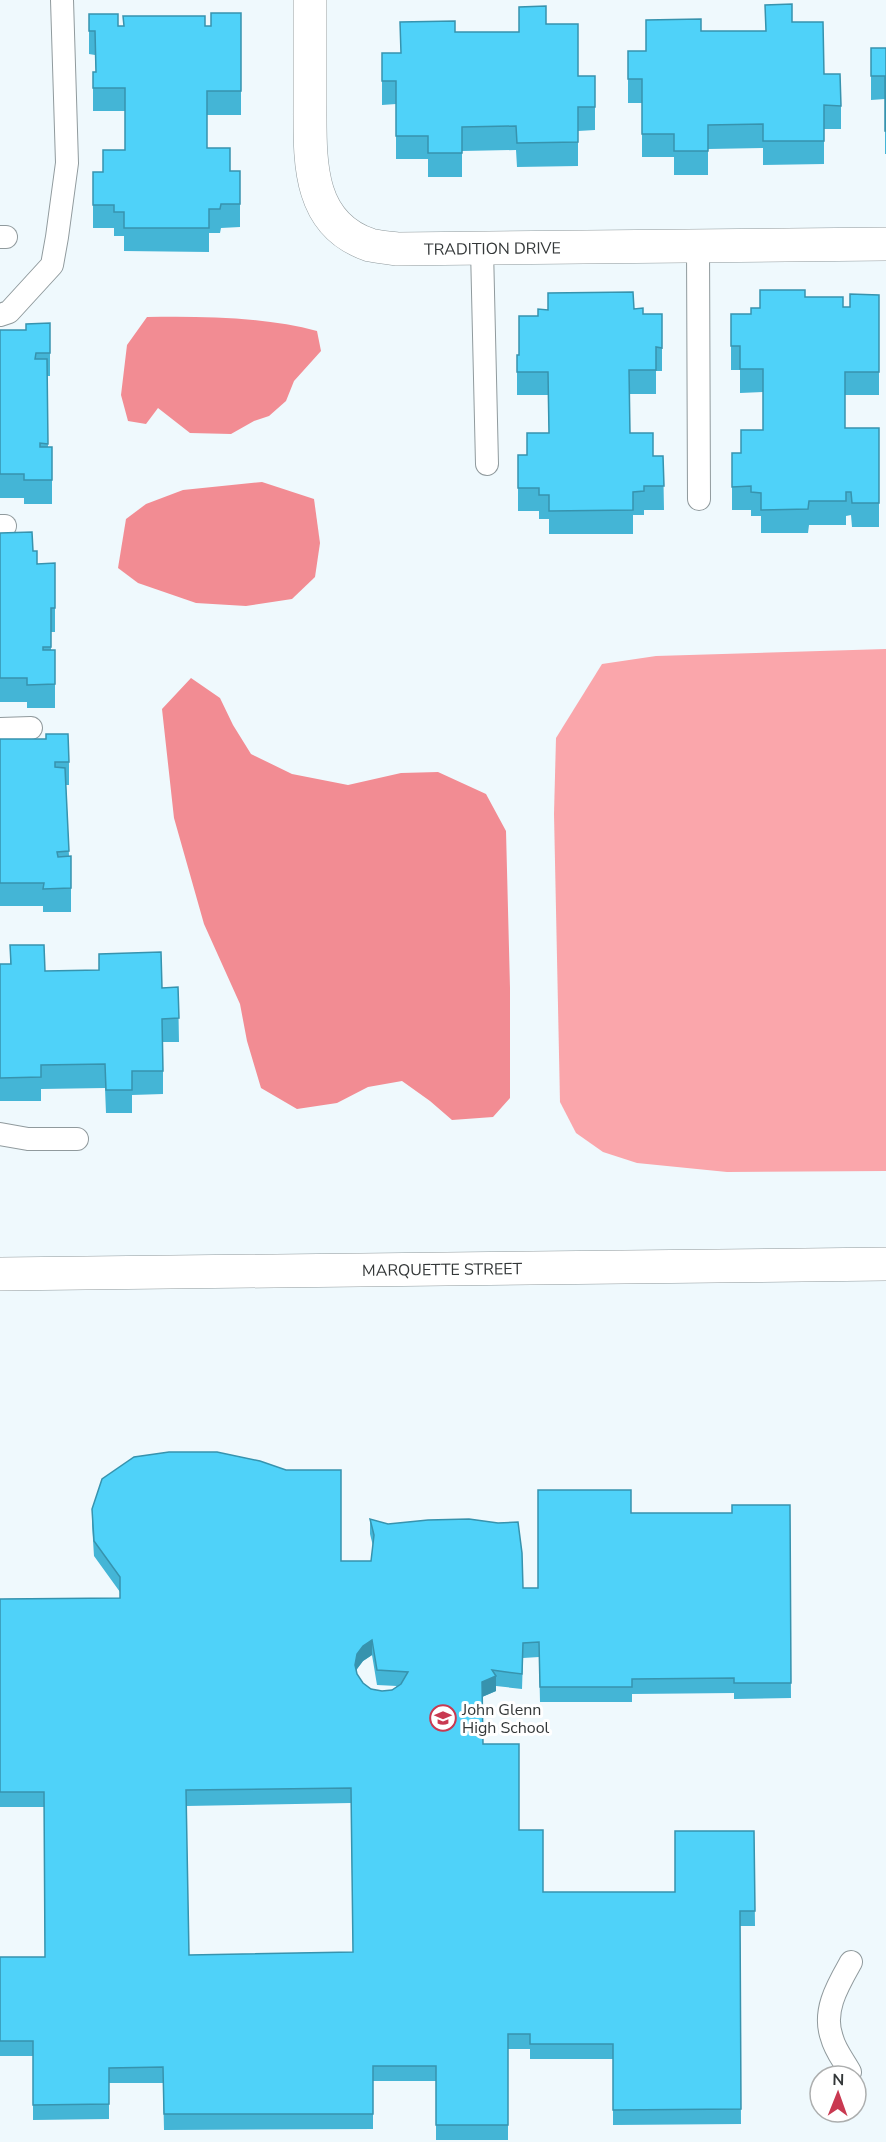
<svg xmlns="http://www.w3.org/2000/svg" width="886" height="2142" font-family="'Nunito Sans',sans-serif">
	<rect width="100%" height="100%" fill="#eff9fd"/>
	<polygon fill="#faa6ab" points="886,649 886,1171 727,1172 637,1163 603,1152 576,1133 560,1102 554,814 556,738 602,664 656,656"/>
	<g fill="#f28c93">
		<path d="M147,317C201,316 266,317 317,331L321,351L294,381L286,401L269,416L254,421L231,434L190,433L158,408L146,424L128,421L121,395L127,345Z"/>
		<polygon points="262,482 314,499 320,543 315,577 292,599 246,606 196,603 138,583 118,568 126,519 146,504 183,490"/>
		<polygon points="191,678 220,698 233,725 251,754 292,774 348,785 401,773 438,772 486,794 506,831 510,988 510,1098 493,1117 452,1120 430,1101 402,1081 368,1087 337,1103 297,1109 261,1088 247,1041 240,1004 204,924 174,818 162,709"/>
	</g>
	<g fill="none" stroke-linecap="round" stroke-linejoin="round">
		<g stroke="#909a9d" stroke-width="24">
			<g id="lane">
				<polyline points="0,237 6,237"/>
				<polyline points="698,245 699,499"/>
				<polyline points="482,249 487,464"/>
				<polyline points="0,315 9,312 52,265 57,237 67,163 62,0"/>
				<polyline points="0,526 5,526"/>
				<polyline points="0,729 31,728"/>
				<polyline points="0,1134 28,1139 77,1139"/>
				<path d="M850,2072C844,2061 835,2050 832,2038C822,2011 838,1985 851,1962"/>
			</g>
		</g>
		<g stroke="#909a9d" stroke-width="34">
			<g id="street">
				<path id="s1" d="M310,0C310,35 310,70 310,105C310,160 307,224 370,245C379,247 389,248 398,249L886,244"/>
			</g>
		</g>
		<g stroke="#909a9d" stroke-width="34">
			<g id="secondary">
				<path id="s2" d="M0,1274L886,1264"/>
			</g>
		</g>
		<use href="#lane" stroke="#fff" stroke-width="22"/>
		<use href="#street" stroke="#fff" stroke-width="33"/>
		<use href="#secondary" stroke="#fff" stroke-width="33"/>
	</g>
	<g fill="#44b5d6" fill-rule="evenodd">
		<polygon points="241,13 241,115 207,115 207,148 230,171 240,171 240,227 221,228 220,233 209,233 209,252 124,251 124,236 114,236 114,228 93,228 93,205 103,172 125,150 125,111 93,111 93,72 96,72 95,55 89,54 89,14 118,26 211,26"/>
		<polygon points="792,22 824,74 841,106 841,129 824,129 824,164 763,165 763,148 708,149 708,175 674,175 674,157 642,157 642,103 628,103 628,51 646,51 701,31 765,31"/>
		<polygon points="546,24 578,76 595,76 595,130 578,131 578,166 517,167 516,150 462,151 462,177 428,177 428,159 396,159 396,104 382,105 382,53 400,53 455,32 519,32"/>
		<polygon points="871,48 886,48 886,154 885,154 885,99 871,100"/>
		<polygon points="879,295 879,395 845,395 845,428 879,428 879,527 852,527 851,515 846,516 846,525 809,525 808,533 761,533 761,516 751,516 751,510 732,510 732,453 741,453 763,430 763,392 740,393 740,370 731,370 731,314 751,314 760,308 805,297 843,307 850,307"/>
		<polygon points="634,309 643,314 662,314 662,371 656,371 656,394 630,394 630,433 653,456 663,456 664,510 644,510 644,515 633,515 633,534 549,534 549,519 539,519 539,511 518,511 518,455 527,455 549,433 548,395 517,395 517,355 519,355 538,316"/>
		<polygon points="50,323 50,376 47,376 48,447 52,447 52,504 24,504 24,498 0,498 0,330 26,330"/>
		<polygon points="0,533 33,551 37,564 55,563 55,632 51,632 51,650 55,650 55,708 27,708 27,702 0,702"/>
		<polygon points="0,739 69,762 69,785 66,785 69,856 71,856 71,912 43,912 43,906 0,906"/>
		<polygon points="10,945 45,971 162,988 178,987 179,1042 163,1042 163,1094 132,1095 132,1113 106,1113 105,1088 41,1089 41,1101 0,1101 0,964 10,964"/>
		<path d="M790,1505L791,1698L734,1699V1693L632,1694V1702H540L539,1657L523,1658L522,1689L496,1686V1691L482,1697L483,1744L519,1830L543,1892H675L754,1831L755,1926H740L741,2124L613,2125V2059H530V2049H508V2140H436V2081H373V2129L164,2130L163,2083H109V2119L33,2120V2056H0V1957H45L44,1807H0V1599L120,1598V1592L94,1556L92,1524V1509L341,1561H371L373,1546L370,1534V1519L523,1588H538L631,1513H732ZM372,1655L377,1685L397,1686L392,1690L382,1691L371,1689L363,1683L357,1674V1669L363,1661ZM351,1803L353,1952L189,1955L186,1806Z"/>
	</g>
	<g fill="#3793ae">
		<polygon points="372,1640 372,1655 363,1661 357,1669 355,1680 355,1665 357,1654 363,1646"/>
		<polygon points="496,1676 496,1691 482,1697 482,1682"/>
	</g>
	<g fill="#4fd2f9" stroke="#3793ae" stroke-width="1.5" fill-rule="evenodd">
		<polygon points="792,4 792,22 823,22 824,74 840,74 841,106 824,105 824,141 763,141 763,124 708,125 708,151 674,151 674,134 642,134 642,79 628,79 628,51 646,51 646,20 701,19 701,31 766,31 765,5"/>
		<polygon points="546,6 546,24 578,24 578,76 595,76 595,107 578,107 578,142 517,143 516,126 462,127 462,153 428,153 428,136 396,136 396,81 382,81 382,53 401,53 400,22 455,21 455,32 519,32 519,7"/>
		<polygon points="211,13 241,13 241,91 207,91 207,148 230,148 230,171 240,171 240,204 221,204 220,209 209,209 209,228 124,228 124,212 114,212 114,205 93,205 93,172 103,172 103,150 125,150 125,88 93,88 93,72 96,72 95,31 89,31 89,14 118,14 118,26 124,26 123,16 205,16 205,26 211,26"/>
		<polygon points="871,48 886,48 886,131 885,131 885,76 871,76"/>
		<polygon points="760,290 805,290 805,297 843,297 843,307 850,307 850,294 879,295 879,372 845,372 845,428 879,428 879,503 852,503 851,492 846,492 846,501 809,501 808,509 761,510 761,493 751,492 751,486 732,487 732,453 741,453 741,430 763,430 763,369 740,369 740,346 731,346 731,314 751,314 751,308 760,308"/>
		<polygon points="633,292 634,309 643,308 643,314 662,314 662,348 656,347 656,370 629,370 630,433 653,433 653,456 663,456 664,486 644,486 644,491 633,492 633,510 549,511 549,495 539,495 539,488 518,488 518,455 527,455 527,433 549,433 548,372 517,372 517,355 519,355 519,316 538,316 538,309 548,310 548,293"/>
		<polygon points="50,323 50,353 36,353 35,359 47,359 48,444 40,443 40,447 52,447 52,480 24,480 24,474 0,474 0,330 26,330 26,324"/>
		<polygon points="32,532 33,551 37,551 37,564 55,563 55,608 51,608 51,647 43,647 43,650 55,650 55,684 27,685 27,678 0,678 0,533"/>
		<polygon points="46,734 68,734 69,762 55,762 55,767 65,768 69,851 57,852 58,857 71,856 71,888 43,889 44,883 0,883 0,739 46,739"/>
		<polygon points="10,945 44,945 45,971 99,970 99,954 161,952 162,988 178,987 179,1018 162,1019 163,1071 132,1071 132,1090 106,1090 105,1064 41,1065 41,1077 0,1078 0,964 11,964"/>
		<path d="M169,1452H217L260,1461L286,1470H341V1561H371L374,1535L370,1519L388,1524L428,1520L469,1519L498,1523L518,1522L522,1553L523,1588H538V1490H631V1513H732V1505H790L791,1683H734V1678L632,1679V1687H540L539,1642L523,1643L522,1674L492,1670L496,1676L482,1682L483,1744H519V1830H543V1892H675V1831H754L755,1911H740L741,2109L613,2110V2044H530V2034H508V2125H436V2066H373V2114H164L163,2067L109,2068V2104L33,2105V2041H0V1957H45L44,1792H0V1599L120,1598V1577L94,1541L92,1509L102,1479L134,1457ZM372,1640L377,1670L408,1672L401,1684L392,1690L382,1691L371,1689L363,1683L357,1674L355,1665L357,1654L363,1646ZM351,1788L353,1952L189,1955L186,1790Z"/>
	</g>
	<defs>
		<g id="school-ring" transform="scale(1.35)"><circle r="9.5" fill="#fff" stroke="#c93951" stroke-width="1.5"/><path d="M0-5L7-2L0 1L-7-2ZM-4 1L0 2.5L4 1V4Q0 6-4 4Z" fill="#c93951"/></g>
	</defs>
	<g fill-rule="evenodd">
		<use href="#school-ring" x="443" y="1718"/>
	</g>
	<g text-anchor="middle" stroke-width="6" stroke-linejoin="round" paint-order="stroke">
		<g font-size="16" fill="#333738" stroke="#fff">
			<text dy="6" stroke="none"><textPath href="#s1" startOffset="393">TRADITION DRIVE</textPath></text>
			<text dy="6" stroke="none"><textPath href="#s2" startOffset="442">MARQUETTE STREET</textPath></text>
		</g>
		<g font-size="16" fill="#333738" stroke="#fff" text-anchor="start">
			<text x="462" y="1715">John Glenn<tspan x="462" dy="18">High School</tspan></text>
		</g>
	</g>
	<g transform="translate(838 2094) rotate(1)"><circle r="28" fill="#ffffff" stroke="#adafaf" stroke-width="1.5"/>
	<path d="M0-4.5L10 22L0 15L-10 22Z" fill="#c93951"/>
	<text y="-9" font-size="16" font-weight="bold" text-anchor="middle" fill="#333738">N</text>
	</g>
</svg>
